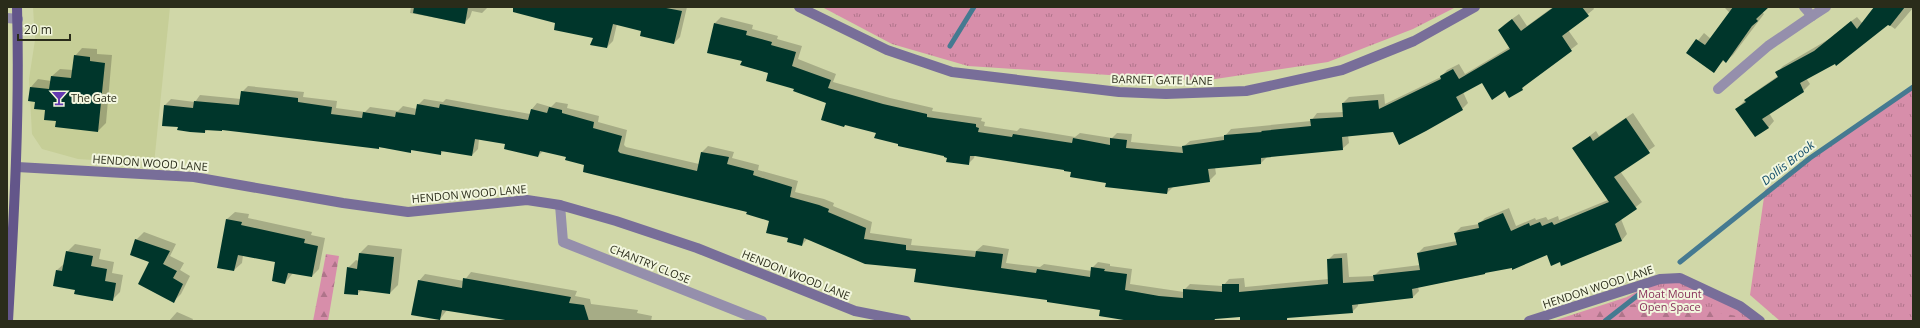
<svg xmlns="http://www.w3.org/2000/svg" width="1920" height="328" font-family="'Open Sans',sans-serif">
	<defs>
		<pattern id="grass-tufts" width="24" height="20" patternUnits="userSpaceOnUse"><rect width="24" height="20" fill="#d78eaa"/><path d="M3 7l-1-3M5 7V3M7 7l1-3M15 17l-1-3M17 17v-4M19 17l1-3" fill="none" stroke="#af748a"/></pattern>
		<pattern id="forest-firs" width="22" height="20" patternUnits="userSpaceOnUse"><rect width="22" height="20" fill="#d78eaa"/><path d="M5 1l3.5 6h-7zM16 11l3.5 6h-7z" fill="#af748a"/></pattern>
	</defs>
	<rect width="100%" height="100%" fill="#d0d7a8"/>
	<polygon fill="#c6ce97" points="33,7 170,7 154,164 78,159 42,149 32,134 29,79 35,40"/>
	<g fill="url(#grass-tufts)">
		<polygon points="822,7 1456,7 1413,29 1328,62 1202,81 968,66 892,44"/>
		<polygon points="1913,86 1913,321 1780,321 1750,295 1765,190"/>
		<polygon points="1680,278 1759,321 1553,321 1627,297 1660,279"/>
	</g>
	<g fill="url(#forest-firs)">
		<polygon points="326,254 339,256 328,321 313,321"/>
		<polygon points="1651,301 1737,316 1745,321 1687,321 1683,319 1678,321 1563,321 1579,315"/>
	</g>
	<g fill="#0003">
		<polygon points="411,7 488,7 482,13 472,11 470,17 464,23 410,13"/>
		<polygon points="515,7 687,7 680,37 674,43 642,30 617,24 613,41 607,47 594,37"/>
		<polygon points="1553,7 1593,7 1594,9 1568,30 1578,44 1528,82 1522,89 1506,90 1482,81 1463,92 1468,103 1462,109 1425,130 1393,131 1348,135 1349,143 1342,149 1267,157 1261,163 1215,167 1216,174 1209,181 1173,187 1167,193 1107,182 1065,169 975,155 974,158 968,164 900,143 877,133 828,103 795,88 769,72 743,60 715,23 721,17 753,25 752,29 778,36 777,39 802,46 798,59 836,74 833,82 890,98 933,108 932,111 982,118 981,121 985,122 984,126 1017,131 1020,128 1075,137 1080,133 1112,138 1117,133 1132,134 1131,142 1183,147 1190,141 1225,136 1231,129 1311,121 1317,113 1344,112 1343,103 1349,97 1384,94 1385,104 1441,77 1447,70 1459,64 1465,74 1510,47 1499,30 1505,24 1519,14 1527,26"/>
		<polygon points="1726,7 1768,7 1762,12 1764,14 1733,55 1726,61 1724,60 1714,71 1688,53 1704,33 1711,39 1730,13 1725,8"/>
		<polygon points="1876,7 1913,8 1895,29 1888,24 1855,50 1846,25 1857,17 1863,24"/>
		<polygon points="1829,39 1844,55 1806,78 1810,84 1803,91 1769,113 1774,121 1768,128 1736,109 1752,94 1778,76 1777,72 1783,66"/>
		<polygon points="82,48 97,49 97,54 112,55 106,123 98,131 57,121 36,101 29,101 31,87 38,79 51,81 52,76 60,69 73,70 75,56"/>
		<polygon points="248,86 304,92 303,97 337,101 336,108 365,112 370,107 398,111 403,106 417,109 418,105 424,99 443,102 446,99 530,114 532,109 537,103 551,107 556,102 568,104 567,108 599,116 598,122 627,130 624,145 626,147 699,164 702,152 708,146 734,152 732,158 759,165 758,170 798,181 795,192 824,199 834,203 833,206 872,222 870,233 912,239 911,245 976,251 983,245 1009,249 1006,263 1040,267 1044,264 1092,271 1092,268 1098,262 1110,264 1110,266 1132,269 1130,284 1184,292 1184,290 1190,284 1223,286 1229,279 1244,278 1245,287 1329,279 1328,260 1334,254 1347,253 1349,277 1374,276 1380,270 1420,265 1418,253 1424,247 1457,241 1455,233 1461,227 1479,224 1485,218 1509,208 1516,226 1535,218 1536,220 1546,217 1548,220 1558,216 1559,220 1608,200 1574,148 1596,131 1599,136 1633,113 1655,146 1620,171 1642,202 1621,219 1627,234 1622,240 1560,261 1547,254 1512,266 1487,271 1485,274 1418,287 1419,291 1413,297 1358,303 1358,306 1352,312 1289,317 1287,319 1265,321 1241,321 1241,316 1216,318 1205,321 1135,321 1101,309 1048,299 917,268 808,238 802,245 789,237 771,220 748,212 586,165 567,156 543,151 538,156 506,143 479,139 478,149 472,155 443,151 441,154 413,149 411,151 223,129 208,129 205,132 179,126 165,105 171,99 195,102 200,95 241,99 242,92"/>
		<polygon points="235,212 249,214 248,218 312,232 311,235 325,238 319,269 312,276 293,273 285,283 277,261 243,255 242,263 234,270 227,219"/>
		<polygon points="144,232 176,244 170,256 184,263 180,270 190,276 181,294 173,302 136,240"/>
		<polygon points="75,244 101,249 99,259 114,262 112,273 123,275 120,292 112,300 76,290 57,270 65,263 67,252"/>
		<polygon points="368,245 402,249 398,285 390,293 362,290 357,294 348,268 356,260 359,261 360,253"/>
		<polygon points="471,272 577,291 575,296 590,299 591,304 638,310 637,313 652,316 651,321 519,321 447,310 440,319 419,281 425,274 464,281"/>
		<polygon points="177,312 193,319 192,321 169,321"/>
	</g>
	<g fill="none" stroke-linecap="round" stroke-linejoin="round">
		<g stroke="#457a91" stroke-width="5">
			<polyline points="950,46 974,7"/>
			<polyline points="1680,262 1810,158 1913,87"/>
			<polyline points="1605,321 1642,292"/>
		</g>
	</g>
	<g fill="#00362b">
		<polygon points="414,7 468,7 465,24 413,13"/>
		<polygon points="513,7 661,7 682,11 674,44 640,36 641,31 613,24 607,48 590,45 593,38 554,30 555,23 513,12"/>
		<polygon points="1554,7 1582,7 1589,16 1562,36 1572,51 1522,88 1523,90 1509,98 1505,91 1492,100 1482,83 1456,97 1463,110 1426,131 1399,145 1393,132 1342,137 1343,150 1261,158 1261,164 1208,169 1210,182 1168,188 1167,194 1105,187 1106,183 1070,177 1071,172 1064,171 1064,170 975,156 970,156 969,165 946,162 947,158 944,157 944,156 898,146 898,144 874,138 876,133 845,125 844,127 821,120 826,103 793,91 794,89 766,81 768,73 740,65 742,61 707,53 714,23 747,31 746,35 772,42 771,45 796,52 792,66 831,80 828,88 883,104 927,114 927,117 976,124 976,127 979,128 978,132 1012,137 1013,134 1072,143 1073,138 1110,145 1110,138 1127,140 1126,148 1183,153 1182,146 1224,140 1224,135 1262,132 1261,131 1311,126 1310,119 1343,117 1342,103 1378,100 1379,109 1441,79 1440,76 1453,69 1459,79 1510,49 1498,30 1512,19 1521,31"/>
		<polygon points="1733,7 1769,7 1756,19 1758,21 1752,26 1726,63 1723,60 1714,73 1686,53 1696,39 1705,45"/>
		<polygon points="1874,7 1905,7 1890,26 1888,25 1836,66 1835,64 1800,83 1804,92 1762,119 1769,128 1755,137 1735,109 1746,102 1744,100 1778,77 1775,72 1814,51 1851,21 1857,29"/>
		<polygon points="74,55 90,57 90,61 105,63 98,132 55,127 56,121 44,120 45,110 34,109 35,102 28,101 30,87 49,89 51,76 71,78"/>
		<polygon points="241,91 298,98 298,102 332,107 331,114 362,118 363,112 395,117 396,112 415,115 417,104 439,108 440,104 528,120 531,109 547,113 549,107 562,110 562,113 594,122 593,128 622,136 618,151 620,153 697,171 701,152 729,157 727,164 754,171 753,175 792,187 790,197 819,205 829,209 828,212 866,228 864,239 906,245 906,250 975,257 976,251 1003,254 1001,268 1036,273 1037,269 1090,277 1091,267 1105,269 1104,271 1127,274 1125,290 1159,296 1183,298 1183,289 1222,292 1222,284 1239,284 1239,292 1328,284 1327,259 1342,258 1343,283 1374,281 1373,275 1420,270 1417,253 1457,245 1454,233 1479,228 1478,223 1503,213 1511,231 1529,223 1530,226 1540,222 1542,226 1552,222 1554,225 1609,202 1572,148 1590,136 1593,141 1626,118 1650,153 1614,177 1637,209 1615,224 1622,241 1561,266 1560,262 1551,266 1547,255 1512,270 1512,268 1485,273 1485,274 1412,289 1413,298 1352,305 1353,313 1287,318 1287,320 1277,321 1240,321 1240,317 1215,319 1214,321 1130,321 1099,316 1100,310 1047,302 1047,300 914,282 916,269 865,264 804,238 802,246 787,242 788,238 766,233 769,221 746,214 747,212 583,172 584,165 565,160 566,157 540,151 538,157 504,149 505,144 475,139 472,156 441,151 441,155 411,150 411,153 379,147 379,149 222,130 222,131 205,130 205,133 190,132 177,130 178,127 162,126 164,105 193,108 194,101 239,105"/>
		<polygon points="226,219 242,222 241,225 305,239 304,243 318,246 312,277 288,273 285,284 272,281 275,262 238,255 234,271 217,268"/>
		<polygon points="135,239 170,251 163,264 177,271 173,278 183,284 174,303 138,284 149,262 130,255"/>
		<polygon points="66,251 93,256 91,266 107,269 105,281 116,283 113,301 74,294 75,290 53,286 56,270 62,271"/>
		<polygon points="359,253 394,257 390,294 358,290 358,295 344,294 347,267 357,269"/>
		<polygon points="463,278 571,297 569,303 584,305 589,321 512,321 442,310 440,320 411,315 418,280 462,288"/>
	</g>
	<g fill="none" stroke-linecap="round" stroke-linejoin="round">
		<g stroke="#958fac" stroke-width="10">
			<polyline points="1804,7 1812,16 1826,7"/>
			<polyline points="7,18 18,19"/>
			<polyline points="1718,89 1768,46 1812,16"/>
			<polyline points="560,205 563,242 762,321"/>
		</g>
		<g stroke="#786e99" stroke-width="10">
			<polyline points="799,7 887,50 952,72 1119,92 1166,94 1246,91 1342,70 1414,41 1475,7"/>
			<polyline points="17,167 194,177 343,203 408,212 527,200 560,205 616,221 697,248 855,311 906,321"/>
			<polyline points="1529,321 1660,279 1680,278 1740,306 1760,321"/>
		</g>
		<path stroke="#63568a" stroke-width="10" d="M8,321C14,216 20,112 17,7"/>
	</g>
	<defs>
		<g id="bar-bare" transform="scale(1.2)"><path d="M-6-5H6L.8 .8V4.5H3.5V6h-7V4.5H-.8V.8Z" fill="#6439b1" stroke="#f2f6de" stroke-width="2.5" paint-order="stroke"/></g>
	</defs>
	<g fill-rule="evenodd">
		<use href="#bar-bare" x="59" y="98"/>
	</g>
	<g text-anchor="middle" stroke-width="4" stroke-linejoin="round" paint-order="stroke">
		<g font-size="11" fill="#2a2c1a" stroke="#f2f6de">
			<text transform="translate(1162 80) rotate(1)" y="4">BARNET GATE LANE</text>
			<text transform="translate(150 163) rotate(4)" y="4">HENDON WOOD LANE</text>
			<text transform="translate(469 194) rotate(-5)" y="4">HENDON WOOD LANE</text>
			<text transform="translate(650 264) rotate(22)" y="4">CHANTRY CLOSE</text>
			<text transform="translate(796 275) rotate(22)" y="4">HENDON WOOD LANE</text>
			<text transform="translate(1598 287) rotate(-18)" y="4">HENDON WOOD LANE</text>
		</g>
		<g font-size="11" fill="#2a2c1a" stroke="#f2f6de" text-anchor="start">
			<text x="71" y="102">The Gate</text>
		</g>
		<g font-size="11" fill="#883059" stroke="#f2f6de">
			<text x="1670" y="298">Moat Mount<tspan x="1670" dy="13">Open Space</tspan></text>
		</g>
		<g font-size="12" font-style="italic" fill="#104c69" stroke="#f2f6de">
			<text transform="translate(1788 163) rotate(-38)" y="4">Dollis Brook</text>
		</g>
	</g>
	<rect width="1920" height="328" fill="none" stroke="#2a2c1a" stroke-width="16"/>
	<path d="M18 34v6h52v-6" fill="none" stroke="#2a2c1a" stroke-width="2"/>
	<text x="24" y="34" font-size="12" fill="#2a2c1a" stroke="#f2f6de" stroke-width="3" paint-order="stroke">20 m</text>
</svg>
